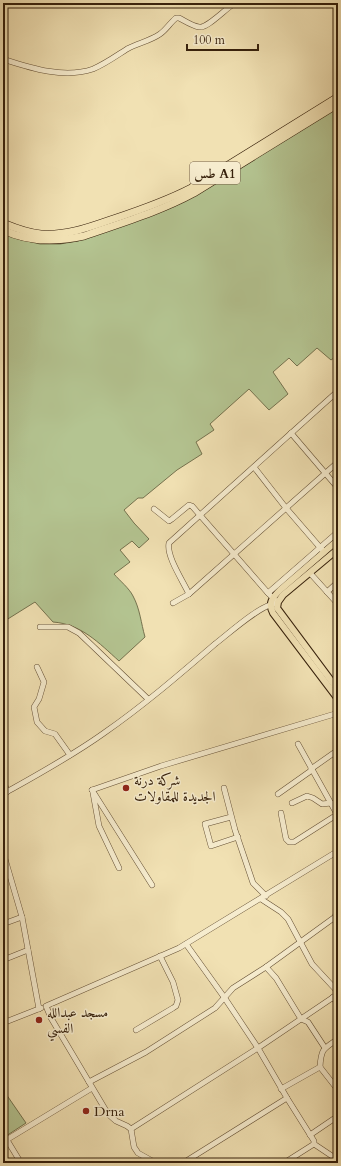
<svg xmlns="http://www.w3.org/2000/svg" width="341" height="1166" font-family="Cardo,Amiri,serif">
	<rect width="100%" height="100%" fill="#f1e1b3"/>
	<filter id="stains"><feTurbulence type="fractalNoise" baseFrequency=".005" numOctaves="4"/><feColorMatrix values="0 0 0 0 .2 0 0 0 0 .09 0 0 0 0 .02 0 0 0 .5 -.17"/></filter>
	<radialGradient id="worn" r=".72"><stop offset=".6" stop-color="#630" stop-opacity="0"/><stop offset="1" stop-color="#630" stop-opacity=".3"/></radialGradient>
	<g fill="#b4c491" stroke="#75724e">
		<path d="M338,106V355L331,360L317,348L297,366L289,358L273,372L288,394L269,410L249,389L210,424L214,430L196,442L202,454L177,470L143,498H138L124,510L134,523L149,539L139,548L132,541L120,550L130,562L114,574C120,581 129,588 133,596C140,609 141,623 145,637L119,661C99,643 81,624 53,622L35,602L3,622V233L18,239L40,244H60L78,241L156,212Z"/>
		<polygon points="6,1094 26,1123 3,1138 3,1096"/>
	</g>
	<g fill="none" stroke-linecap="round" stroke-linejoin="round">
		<g stroke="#655035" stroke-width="6">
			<g id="minor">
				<path d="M3,59C31,68 64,79 93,69C105,64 116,56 127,49C138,43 150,41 160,34C166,30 170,23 176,18H179C185,21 192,26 199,27C207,29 226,8 235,3"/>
				<polyline points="291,433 338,488"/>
				<polyline points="254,467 286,508 324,552"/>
				<polyline points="154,509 169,521 172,519 189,505 192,506 268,593 275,600"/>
				<polyline points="310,573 338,604"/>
				<polyline points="327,592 338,582"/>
				<polyline points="268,593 338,532"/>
				<path d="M189,594C183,581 166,556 169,543L338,391"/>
				<polyline points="173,603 189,594 338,462"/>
				<polyline points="40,627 68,627 79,633 148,699"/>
				<polyline points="37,667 44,682 39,699 34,707 37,722 45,731 55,734 70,755"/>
				<polyline points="298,744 338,816"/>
				<polyline points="311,769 338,750"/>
				<polyline points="3,779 7,792"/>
				<polyline points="224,788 235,830 253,883 266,896"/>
				<polyline points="92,790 161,766 338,713"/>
				<polyline points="92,790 152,885"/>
				<polyline points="93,793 99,826 119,868"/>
				<path d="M3,794C37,775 72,756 104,733C143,706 179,675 215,644C227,635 261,604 275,604"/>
				<polyline points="278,794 312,770"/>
				<polyline points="292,803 307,796 313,798 322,804 331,803"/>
				<polyline points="281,813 286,839 289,842 294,842 338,814"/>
				<polyline points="231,817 205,824 211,846 238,837"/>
				<polyline points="3,852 22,917 39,1009"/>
				<polyline points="261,899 281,912 288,919 312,964 338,992"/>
				<polyline points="3,924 22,917"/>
				<polyline points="186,944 224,997 258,1048 287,1098 314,1141 314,1144 335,1158 338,1163"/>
				<polyline points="3,960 28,950"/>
				<polyline points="266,967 276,978 301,1019 308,1022 325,1048"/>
				<polyline points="333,997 338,1005"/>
				<polyline points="3,1023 41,1008"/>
				<polyline points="136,1030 173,1008 176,1006 178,1000 173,982 160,956"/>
				<polyline points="320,1067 338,1090"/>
				<polyline points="89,1082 146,1052 215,1008 233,988 266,967 335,917 338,908"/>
				<path d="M281,1089L320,1067C321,1049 323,1049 338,1039"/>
				<polyline points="131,1129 258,1048 338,994"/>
				<polyline points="310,1135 338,1116"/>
				<polyline points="7,1140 21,1163"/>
				<polyline points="3,1142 92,1088"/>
				<polyline points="156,1163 138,1153 134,1147 131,1129 127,1126 116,1121 108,1114 51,1018 46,1006 179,948 338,851"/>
				<polyline points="183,1163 287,1098"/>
				<polyline points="284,1163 314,1144"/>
			</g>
		</g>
		<g stroke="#36200b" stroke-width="8">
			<g id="major">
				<path d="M338,540L280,590C272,598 268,603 273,613L338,699"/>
				<polyline points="338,549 283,595 278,602 277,608 338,690"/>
			</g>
		</g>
		<g stroke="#36200b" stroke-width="8">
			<g id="highway">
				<path d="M3,223C15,228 28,233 41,234C66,236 90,227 113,219C140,210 166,201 191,188L338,97"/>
				<path d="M3,230C28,242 57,242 84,236C121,223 159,212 194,193L338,104"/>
			</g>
		</g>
		<use href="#minor" stroke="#f6ecce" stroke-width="5"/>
		<use href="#major" stroke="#f1e1b3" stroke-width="6"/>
		<use href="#highway" stroke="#f1e1b3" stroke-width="7"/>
	</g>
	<g fill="#8f2418" stroke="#f6ecce" stroke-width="1.5">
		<circle cx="126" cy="788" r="4"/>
		<circle cx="39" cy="1020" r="4"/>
		<circle cx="86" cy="1111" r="4"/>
	</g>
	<g text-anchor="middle" stroke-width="3" stroke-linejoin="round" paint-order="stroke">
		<rect fill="#f6ecce" stroke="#705d46" stroke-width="1" x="190" y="162" width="50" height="22" rx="3"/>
		<g font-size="13" font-weight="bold" fill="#36200b">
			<text x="215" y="178">طس A1</text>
		</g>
		<g font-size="14" fill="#36200b" stroke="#f6ecce" text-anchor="start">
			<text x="134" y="785">شركة درنة<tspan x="134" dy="16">الجديدة للمقاولات</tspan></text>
			<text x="47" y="1017">مسجد عبدالله<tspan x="47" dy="16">الفسي</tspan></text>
			<text x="94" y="1116">Drna</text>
		</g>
	</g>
	<rect width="341" height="1166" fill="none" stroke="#f1e1b3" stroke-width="16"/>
	<rect x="4" y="4" width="333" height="1158" fill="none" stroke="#36200b" stroke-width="2"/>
	<rect x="8" y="8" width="325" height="1150" fill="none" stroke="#36200b"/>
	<path d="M187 44v6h71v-6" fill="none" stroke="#36200b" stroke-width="2"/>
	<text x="193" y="44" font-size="12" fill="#36200b" stroke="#f6ecce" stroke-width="3" paint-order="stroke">100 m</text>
	<rect width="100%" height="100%" filter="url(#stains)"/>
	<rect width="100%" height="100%" fill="url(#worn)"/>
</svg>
